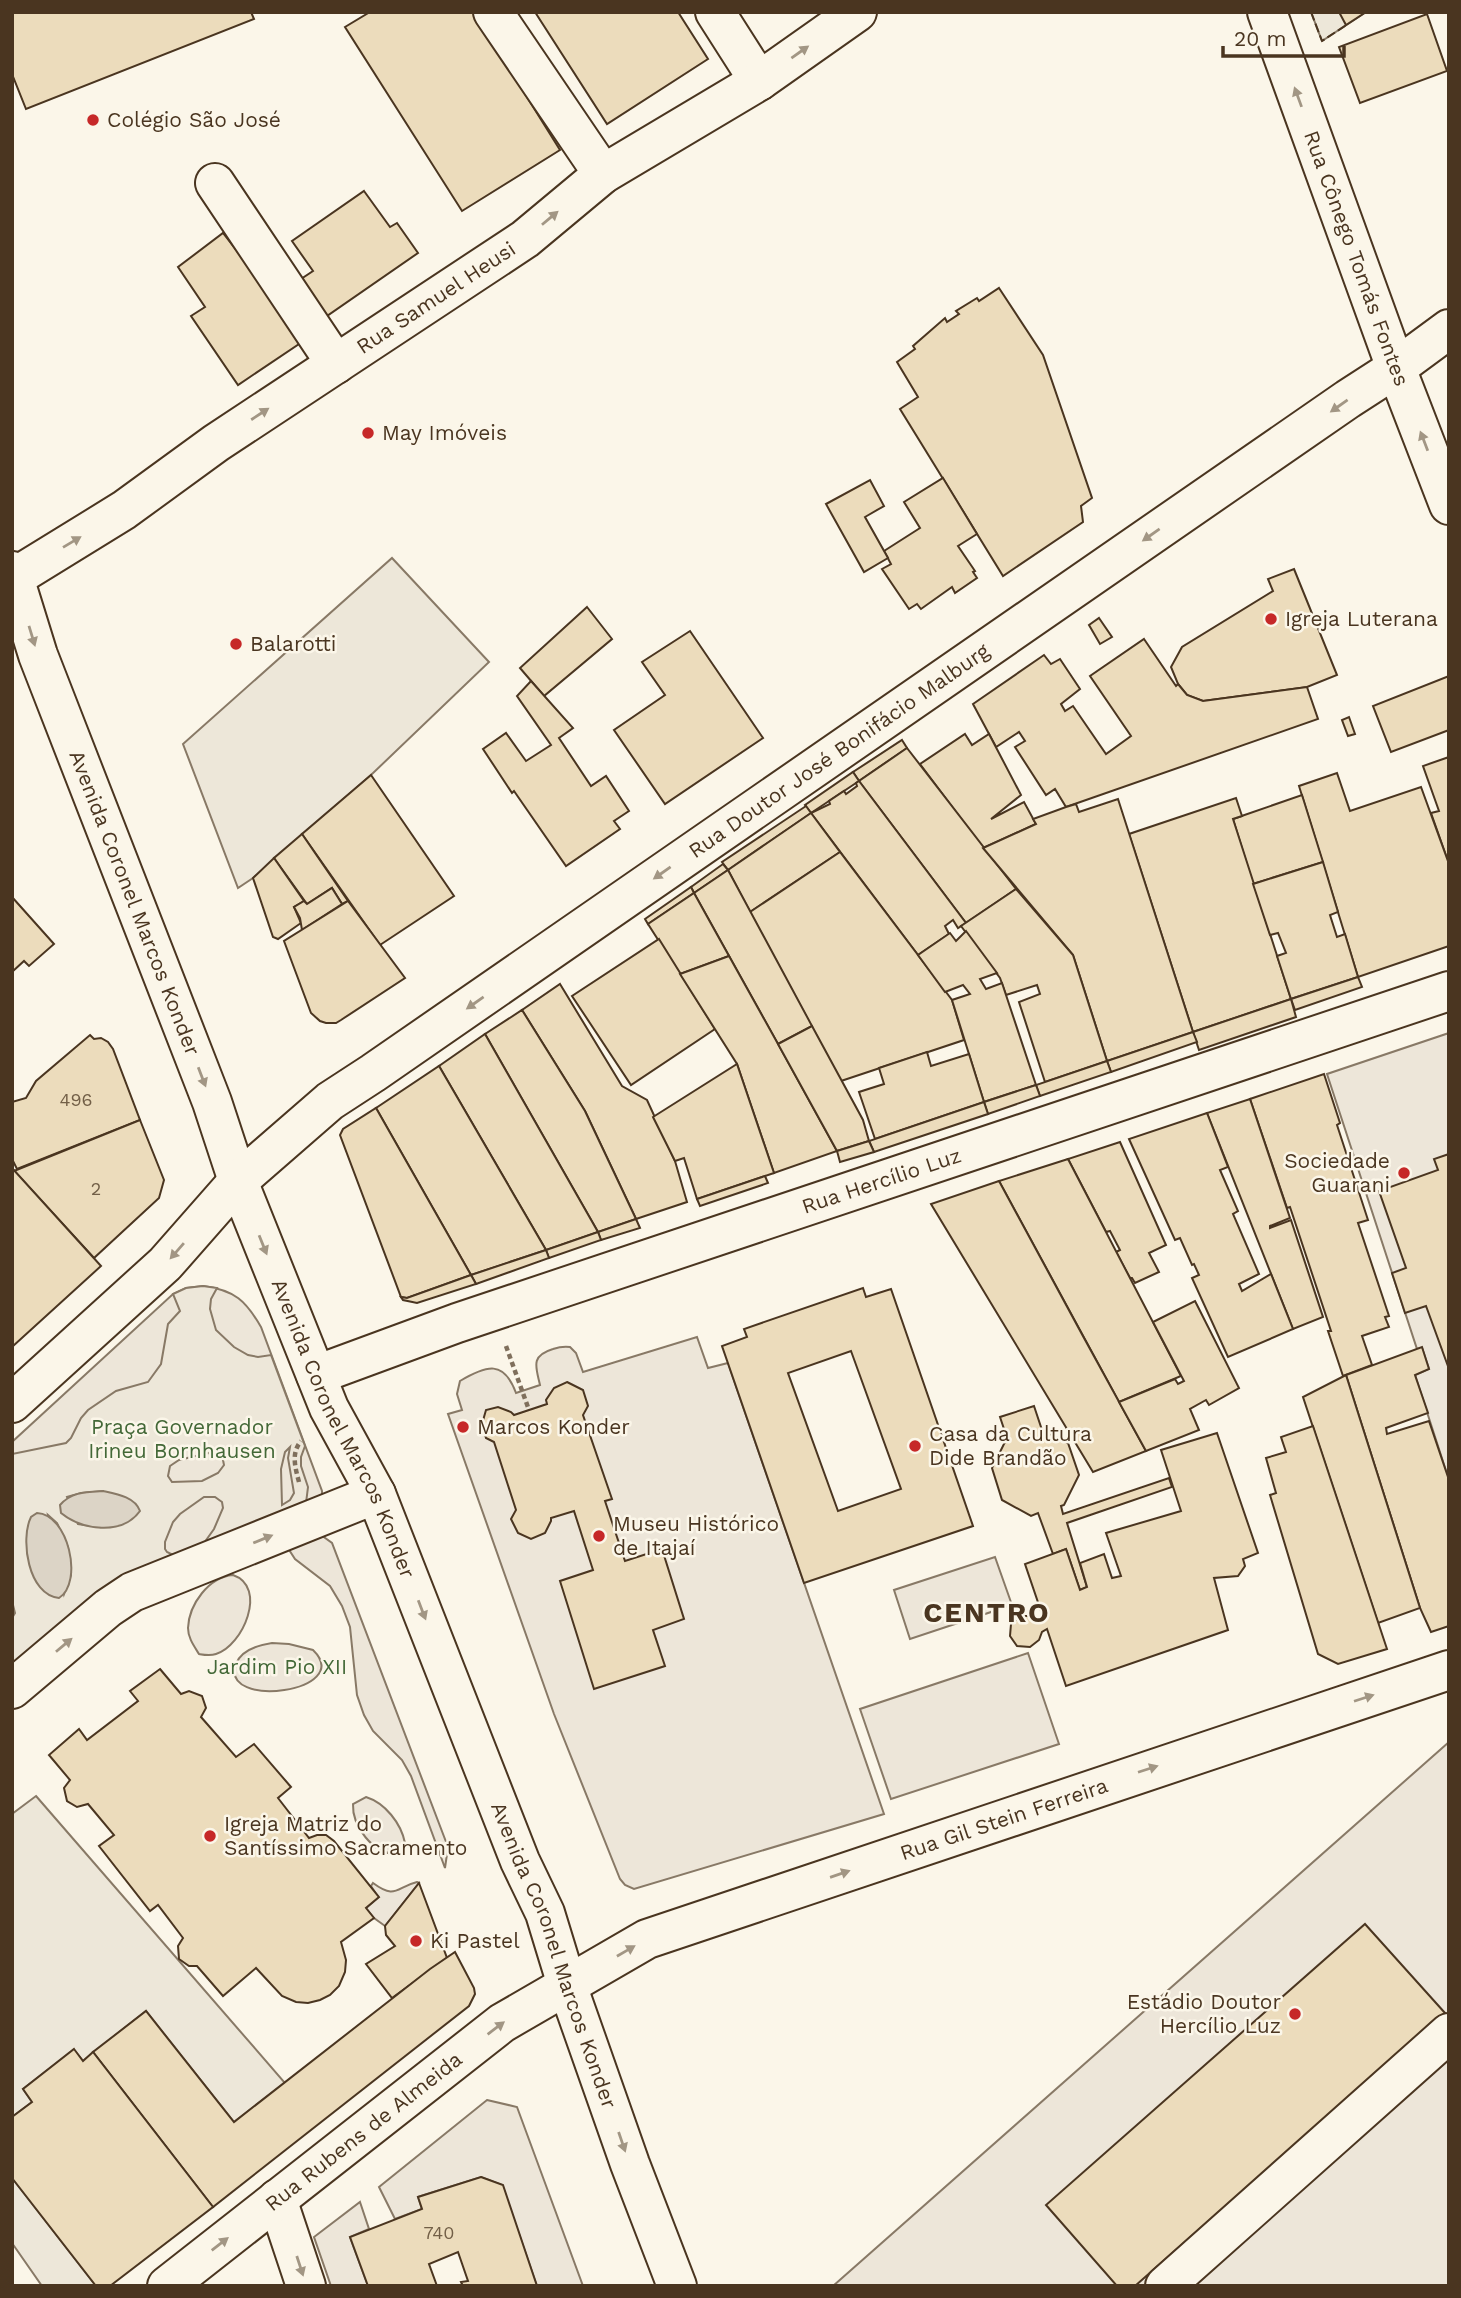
<svg xmlns="http://www.w3.org/2000/svg" width="1461" height="2298" font-family="'Work Sans',sans-serif">
	<rect width="100%" height="100%" fill="#fbf6e9"/>
	<g fill="#ede6d9" stroke="#887966" stroke-width="2">
		<polygon points="1449,1033 1449,1480 1415,1375 1429,1369 1422,1348 1417,1349 1327,1074"/>
		<path d="M203,1286C235,1290 246,1301 261,1327L322,1491V1497L12,1672V1442L173,1294L186,1288Z"/>
		<path d="M697,1337L708,1368L728,1363L884,1814L634,1889L625,1885L620,1879L554,1714L448,1414L462,1410L457,1394L460,1381C487,1365 504,1360 516,1393L540,1385C536,1367 530,1356 553,1349C559,1347 563,1346 570,1347L576,1353L583,1372Z"/>
		<polygon points="321,1535 332,1543 448,1847 445,1868 411,1776 402,1760 373,1731 364,1715 357,1695 350,1627 342,1606 330,1586 295,1559 284,1542"/>
		<polygon points="995,1557 1012,1605 910,1639 894,1590"/>
		<path d="M233,1575C268,1587 243,1646 216,1654C210,1656 205,1655 199,1654C194,1646 188,1638 188,1628C189,1604 209,1577 233,1575Z"/>
		<path d="M272,1643L289,1644L313,1650C356,1692 219,1710 236,1664C241,1650 259,1645 272,1643Z"/>
		<polygon points="1028,1653 1059,1744 891,1799 860,1709"/>
		<polygon points="1449,1742 1449,2286 833,2286"/>
		<path d="M366,1797C385,1803 401,1823 405,1843L396,1854C373,1854 352,1826 353,1804Z"/>
		<path d="M417,1882L419,1883L385,1926L374,1918L366,1908L378,1897L371,1886L373,1883C396,1900 396,1887 417,1882Z"/>
		<polygon points="487,2100 517,2107 583,2286 537,2286 502,2185 481,2177 418,2197 422,2209 395,2219 379,2187"/>
		<polygon points="360,2202 369,2229 350,2237 368,2286 331,2286 314,2237"/>
	</g>
	<g fill="#ede7d9" stroke="#887966" stroke-width="2" fill-rule="evenodd">
		<polygon points="1311,12 1366,12 1322,41"/>
		<polygon points="392,558 489,662 371,775 253,878 238,888 183,744"/>
		<path d="M203,1286L217,1288L211,1299L210,1309L216,1330L234,1347L248,1355L258,1357L271,1355L305,1446L301,1457V1466L308,1487L306,1503L12,1672V1618L15,1613L12,1601V1454L66,1443L71,1438L81,1418L88,1410L116,1391L148,1382L161,1364L168,1324L180,1311L173,1294L186,1288ZM290,1447L288,1458L294,1493L290,1500L282,1505L281,1469L285,1452ZM208,1453L219,1454L223,1460L224,1465L218,1473L202,1481L172,1482L168,1476L170,1466L179,1460ZM103,1491L100,1527L78,1524L67,1497L81,1493ZM204,1497H215L222,1502L223,1508L214,1529L204,1543L173,1555L167,1552L165,1549V1542L173,1522L180,1514ZM48,1515L57,1523L68,1547L71,1575L64,1594Z"/>
		<polygon points="36,1796 285,2083 234,2122 146,2011 83,2061 74,2050 23,2089 32,2102 12,2117 12,1814"/>
		<polygon points="12,2178 96,2286 42,2286 12,2243"/>
	</g>
	<g fill="#dcd4c6" stroke="#887966" stroke-width="2">
		<path d="M103,1491C117,1494 135,1497 140,1511C122,1536 82,1530 61,1513L60,1505C71,1492 86,1492 103,1491Z"/>
		<path d="M37,1513C68,1514 84,1582 59,1598C28,1595 20,1539 31,1517Z"/>
	</g>
	<g fill="#ecdcbc" stroke="#4a3520" stroke-width="2" fill-rule="evenodd">
		<polygon points="12,12 251,12 254,19 26,109 12,74"/>
		<polygon points="370,12 474,12 560,150 462,211 345,27"/>
		<polygon points="535,12 678,12 708,59 607,124"/>
		<polygon points="1339,12 1366,12 1346,25"/>
		<polygon points="1427,14 1447,71 1360,103 1339,47"/>
		<polygon points="364,191 390,227 397,223 418,253 324,318 298,281 313,271 292,241"/>
		<polygon points="223,233 297,328 299,344 238,385 191,316 205,307 178,267"/>
		<polygon points="999,288 1043,355 1092,498 1081,506 1083,522 1003,576 900,409 918,397 897,362 915,349 913,346 945,318 947,322 959,314 956,311 977,298 979,301"/>
		<polygon points="943,478 977,534 958,546 975,571 973,572 977,578 955,593 952,587 921,609 917,604 909,609 882,569 891,564 884,551 920,528 904,502"/>
		<polygon points="870,480 884,506 865,517 888,558 864,572 826,504"/>
		<polygon points="1294,569 1337,675 1307,687 1203,701 1187,695 1178,684 1171,667 1182,647 1273,591 1268,579"/>
		<polygon points="587,607 612,639 544,696 520,668"/>
		<polygon points="1099,618 1112,637 1100,644 1089,625"/>
		<polygon points="690,631 763,738 665,804 614,730 665,695 642,662"/>
		<polygon points="1144,639 1176,686 1178,684 1187,695 1203,701 1307,687 1318,719 1066,807 1055,789 1046,795 1015,747 1025,741 1019,732 996,747 973,704 1044,655 1051,664 1060,659 1080,689 1061,704 1065,711 1073,706 1106,754 1131,736 1090,676"/>
		<polygon points="1449,676 1449,730 1391,752 1373,706"/>
		<polygon points="531,681 573,728 559,738 591,786 606,776 629,811 614,821 620,829 566,866 514,791 512,793 483,749 506,733 526,761 551,745 517,696"/>
		<polygon points="1349,717 1355,734 1348,736 1342,720"/>
		<polygon points="965,734 972,745 989,734 1021,795 991,819 1024,802 1036,824 983,848 920,764"/>
		<polygon points="902,740 907,748 859,781 853,772"/>
		<polygon points="907,748 1016,889 966,923 859,781"/>
		<polygon points="1449,757 1449,864 1431,813 1439,811 1423,766"/>
		<polygon points="853,772 859,781 811,813 805,805"/>
		<polygon points="1337,773 1350,811 1421,787 1449,864 1449,946 1358,977 1299,786"/>
		<polygon points="371,775 454,896 380,945 302,834"/>
		<polygon points="859,781 966,923 958,928 953,920 945,926 949,934 918,955 811,813 830,804 829,801 844,791 846,794 857,786 856,783"/>
		<polygon points="1302,795 1323,862 1253,884 1233,819"/>
		<polygon points="1236,798 1242,816 1233,819 1291,999 1193,1032 1129,834"/>
		<polygon points="1118,799 1193,1032 1107,1061 1073,955 983,848 1036,824 1033,819 1066,807 1076,804 1079,812"/>
		<polygon points="806,806 811,813 728,870 722,862"/>
		<polygon points="811,813 840,852 750,912 728,870"/>
		<polygon points="302,834 348,901 342,904 332,888 307,904 274,858"/>
		<polygon points="840,852 952,1000 964,1040 841,1081 750,912"/>
		<polygon points="274,858 304,901 294,907 301,923 278,939 273,937 253,878"/>
		<polygon points="1323,862 1338,912 1330,915 1337,937 1345,934 1358,977 1291,999 1277,956 1286,953 1278,933 1270,935 1253,884"/>
		<polygon points="723,864 728,870 694,893 691,887"/>
		<polygon points="728,870 812,1026 778,1044 694,893"/>
		<polygon points="691,887 694,893 648,924 645,919"/>
		<polygon points="332,888 342,904 302,930 300,918 294,907 304,901 307,904"/>
		<polygon points="1016,889 1073,955 1107,1061 1045,1082 1019,1002 1040,994 1037,985 1006,995 1000,978 961,926"/>
		<polygon points="694,893 729,956 680,974 648,924"/>
		<polygon points="12,897 54,944 29,966 24,961 12,972"/>
		<polygon points="348,901 405,978 341,1020 336,1023 326,1023 320,1021 311,1013 284,941"/>
		<polygon points="966,931 997,973 980,979 986,989 1002,983 1036,1085 984,1102 952,1000 970,994 963,985 945,992 918,955 950,933 956,941"/>
		<polygon points="659,939 715,1029 631,1085 572,996"/>
		<polygon points="729,956 778,1044 837,1151 774,1173 737,1064 680,974"/>
		<polygon points="1358,977 1362,987 1295,1010 1291,999"/>
		<polygon points="560,984 622,1086 647,1100 675,1161 687,1202 636,1219 585,1111 522,1010"/>
		<polygon points="1291,999 1296,1017 1199,1050 1193,1032"/>
		<polygon points="522,1010 585,1111 636,1219 598,1232 485,1034"/>
		<polygon points="812,1026 863,1120 869,1141 837,1151 778,1044"/>
		<polygon points="1193,1032 1197,1042 1111,1072 1107,1061"/>
		<polygon points="485,1034 598,1232 546,1250 439,1066"/>
		<polygon points="90,1035 94,1039 101,1038 108,1042 113,1049 140,1120 17,1169 12,1159 12,1102 26,1098 36,1081"/>
		<polygon points="927,1052 931,1066 969,1054 984,1102 875,1139 859,1092 884,1084 879,1068"/>
		<polygon points="1107,1061 1111,1072 1040,1096 1036,1085"/>
		<polygon points="737,1064 774,1173 697,1199 684,1158 675,1161 653,1117"/>
		<polygon points="439,1066 546,1250 471,1275 376,1108"/>
		<polygon points="1324,1074 1340,1123 1337,1125 1368,1220 1358,1223 1389,1316 1385,1317 1389,1327 1362,1336 1372,1365 1343,1376 1328,1331 1331,1331 1290,1207 1287,1208 1250,1099"/>
		<polygon points="1036,1085 1040,1096 988,1114 984,1102"/>
		<polygon points="1250,1099 1290,1218 1270,1226 1270,1228 1291,1220 1323,1317 1293,1329 1207,1113"/>
		<polygon points="984,1102 988,1114 874,1152 869,1141"/>
		<polygon points="376,1108 471,1275 407,1298 401,1297 340,1135 343,1129"/>
		<polygon points="1207,1113 1228,1167 1220,1170 1238,1211 1233,1214 1259,1274 1239,1284 1242,1291 1271,1274 1293,1329 1228,1357 1192,1278 1199,1275 1194,1264 1192,1265 1180,1238 1175,1240 1129,1139"/>
		<polygon points="140,1120 164,1180 159,1198 94,1258 14,1171"/>
		<polygon points="869,1141 874,1152 840,1162 837,1151"/>
		<polygon points="1120,1142 1166,1245 1149,1253 1159,1272 1135,1283 1132,1278 1130,1278 1116,1252 1120,1250 1110,1231 1106,1232 1068,1159"/>
		<polygon points="1449,1154 1449,1369 1426,1306 1405,1313 1392,1273 1406,1268 1379,1191 1438,1170 1434,1159"/>
		<polygon points="1068,1159 1181,1376 1119,1402 999,1181"/>
		<polygon points="12,1168 101,1266 12,1347"/>
		<polygon points="765,1176 768,1183 700,1206 697,1199"/>
		<polygon points="999,1181 1084,1338 1146,1451 1093,1472 931,1204"/>
		<polygon points="636,1219 640,1228 601,1240 598,1232"/>
		<polygon points="598,1232 601,1240 549,1258 546,1250"/>
		<polygon points="546,1250 549,1258 476,1284 471,1275"/>
		<polygon points="471,1275 476,1284 417,1303 403,1300 401,1297 407,1298"/>
		<path d="M863,1288L866,1297L891,1289L973,1526L804,1583L722,1346L747,1337L744,1329ZM851,1351L901,1489L838,1511L788,1373Z"/>
		<polygon points="1195,1301 1239,1388 1209,1405 1206,1400 1190,1409 1199,1430 1146,1451 1119,1402 1175,1379 1178,1384 1184,1381 1153,1322"/>
		<polygon points="1422,1347 1429,1369 1415,1375 1428,1413 1386,1428 1387,1434 1429,1421 1449,1480 1449,1626 1431,1632 1420,1608 1346,1375"/>
		<polygon points="1346,1375 1420,1608 1378,1623 1303,1397"/>
		<polygon points="567,1382 583,1390 588,1406 583,1415 612,1499 605,1501 625,1561 662,1549 684,1619 653,1630 665,1666 594,1689 560,1581 593,1570 574,1511 551,1518 551,1521 545,1533 531,1539 518,1533 511,1519 516,1510 494,1442 486,1438 482,1424 486,1410 498,1407 511,1412 514,1415 547,1404 546,1400 554,1388"/>
		<polygon points="1034,1406 1042,1430 1068,1443 1079,1475 1064,1505 1061,1506 1063,1514 1169,1478 1172,1487 1067,1523 1087,1587 1080,1590 1066,1549 1053,1554 1038,1513 1031,1516 1002,1500 992,1468 1007,1438 1000,1417"/>
		<polygon points="1313,1426 1387,1649 1338,1664 1318,1654 1270,1495 1276,1493 1266,1458 1286,1452 1281,1437"/>
		<polygon points="1217,1433 1258,1553 1243,1559 1245,1566 1238,1576 1214,1578 1228,1630 1066,1686 1047,1629 1042,1632 1039,1640 1030,1647 1017,1646 1010,1636 1011,1624 1020,1616 1028,1616 1039,1622 1044,1620 1025,1564 1066,1549 1080,1590 1087,1587 1080,1563 1104,1554 1112,1578 1121,1576 1106,1533 1181,1511 1161,1450"/>
		<polygon points="160,1669 181,1694 189,1691 202,1696 206,1708 201,1717 236,1757 254,1744 291,1787 278,1798 309,1838 317,1835 326,1835 334,1841 379,1897 366,1908 374,1918 341,1942 346,1960 345,1972 339,1986 330,1995 320,2000 308,2003 296,2002 282,1996 256,1968 223,1996 197,1966 189,1966 179,1959 178,1946 183,1938 158,1905 150,1911 99,1846 114,1835 88,1804 77,1807 67,1801 64,1788 70,1780 49,1755 79,1729 87,1740 138,1701 130,1691"/>
		<polygon points="419,1883 447,1958 392,1998 366,1964 395,1946 386,1935 385,1926"/>
		<polygon points="1365,1924 1445,2013 1135,2286 1117,2286 1046,2205"/>
		<polygon points="455,1952 474,1988 475,1994 469,2006 213,2207 93,2052 146,2011 234,2122 430,1969"/>
		<polygon points="74,2049 83,2061 93,2052 213,2207 110,2286 96,2286 12,2178 12,2117 32,2102 23,2089"/>
		<polygon points="481,2177 503,2185 537,2286 463,2286 461,2282 468,2281 458,2252 429,2264 437,2286 368,2286 350,2237 422,2209 418,2197"/>
	</g>
	<g fill="none" stroke-linecap="round" stroke-linejoin="round">
		<g stroke="#4a3520" stroke-width="42">
			<g id="minor">
				<polyline points="493,12 603,174"/>
				<polyline points="715,12 759,81"/>
				<polyline points="215,183 336,364"/>
				<path id="s1" d="M12,579L124,510L216,443L525,239L603,174L759,81L857,12"/>
				<path id="s2" d="M316,1375L457,1323L1449,991"/>
				<polyline points="12,1689 108,1608 132,1592 376,1494"/>
				<polyline points="277,2199 306,2286"/>
				<polyline points="1165,2286 1449,2033"/>
			</g>
		</g>
		<g stroke="#4a3520" stroke-width="42">
			<g id="major">
				<path id="s3" d="M1267,12L1396,368L1449,505"/>
				<path id="s4" d="M12,571L38,655L212,1102L238,1181L329,1408L376,1494L520,1861L545,1913L567,1985L630,2164L677,2286"/>
				<path id="s5" d="M12,1403L165,1264L238,1181L330,1101L373,1073L1348,399L1396,368L1449,329"/>
				<path id="s6" d="M167,2286L502,2023L647,1939L1449,1670"/>
			</g>
		</g>
		<g stroke="#7f6f5c" stroke-width="4.5" stroke-dasharray="5 3.5" stroke-linecap="butt">
			<polyline points="506,1346 529,1410"/>
			<path d="M299,1482C295,1467 291,1453 301,1441"/>
		</g>
		<use href="#minor" stroke="#fbf6e9" stroke-width="38"/>
		<use href="#major" stroke="#fbf6e9" stroke-width="38"/>
		<polyline stroke="#4a3520" stroke-width="2" stroke-dasharray="9 3.5" stroke-linecap="butt" points="1311,12 1322,41 1348,24"/>
	</g>
	<defs><path id="oneway-solid" d="M-6-.8H1V-3.2L6.5 0L1 3.2V.8H-6Z" transform="scale(1.75)"/></defs>
	<g fill="#a29684">
		<use href="#oneway-solid" transform="translate(800 52) rotate(-35)"/>
		<use href="#oneway-solid" transform="translate(1298 97) rotate(-110)"/>
		<use href="#oneway-solid" transform="translate(550 218) rotate(-40)"/>
		<use href="#oneway-solid" transform="translate(1339 406) rotate(145)"/>
		<use href="#oneway-solid" transform="translate(260 414) rotate(-33)"/>
		<use href="#oneway-solid" transform="translate(1424 441) rotate(-111)"/>
		<use href="#oneway-solid" transform="translate(1151 535) rotate(145)"/>
		<use href="#oneway-solid" transform="translate(72 542) rotate(-31)"/>
		<use href="#oneway-solid" transform="translate(32 636) rotate(73)"/>
		<use href="#oneway-solid" transform="translate(662 873) rotate(145)"/>
		<use href="#oneway-solid" transform="translate(475 1003) rotate(145)"/>
		<use href="#oneway-solid" transform="translate(202 1077) rotate(69)"/>
		<use href="#oneway-solid" transform="translate(263 1245) rotate(68)"/>
		<use href="#oneway-solid" transform="translate(177 1251) rotate(131)"/>
		<use href="#oneway-solid" transform="translate(263 1539) rotate(-22)"/>
		<use href="#oneway-solid" transform="translate(422 1610) rotate(69)"/>
		<use href="#oneway-solid" transform="translate(64 1645) rotate(-40)"/>
		<use href="#oneway-solid" transform="translate(1364 1698) rotate(-18)"/>
		<use href="#oneway-solid" transform="translate(1148 1769) rotate(-18)"/>
		<use href="#oneway-solid" transform="translate(840 1874) rotate(-19)"/>
		<use href="#oneway-solid" transform="translate(626 1951) rotate(-30)"/>
		<use href="#oneway-solid" transform="translate(496 2028) rotate(-37)"/>
		<use href="#oneway-solid" transform="translate(622 2142) rotate(71)"/>
		<use href="#oneway-solid" transform="translate(220 2244) rotate(-38)"/>
		<use href="#oneway-solid" transform="translate(300 2266) rotate(72)"/>
	</g>
	<g fill="#c62828" stroke="#fbf6e9" stroke-width="2.5">
		<circle cx="93" cy="120" r="7"/>
		<circle cx="368" cy="433" r="7"/>
		<circle cx="1271" cy="619" r="7"/>
		<circle cx="236" cy="644" r="7"/>
		<circle cx="1404" cy="1173" r="7"/>
		<circle cx="463" cy="1427" r="7"/>
		<circle cx="915" cy="1446" r="7"/>
		<circle cx="599" cy="1536" r="7"/>
		<circle cx="210" cy="1836" r="7"/>
		<circle cx="416" cy="1941" r="7"/>
		<circle cx="1295" cy="2014" r="7"/>
	</g>
	<g text-anchor="middle" stroke-width="5" stroke-linejoin="round" paint-order="stroke">
		<g font-size="18" fill="#725f47">
			<text x="76" y="1106">496</text>
			<text x="96" y="1195">2</text>
			<text x="439" y="2239">740</text>
		</g>
		<g font-size="21" fill="#4a3520" stroke="#fbf6e9" text-anchor="start">
			<text x="107" y="127">Colégio São José</text>
			<text x="382" y="440">May Imóveis</text>
			<text x="1285" y="626">Igreja Luterana</text>
			<text x="250" y="651">Balarotti</text>
			<text x="1390" y="1168" text-anchor="end">Sociedade<tspan x="1390" dy="24">Guarani</tspan></text>
			<text x="477" y="1434">Marcos Konder</text>
			<text x="929" y="1441">Casa da Cultura<tspan x="929" dy="24">Dide Brandão</tspan></text>
			<text x="613" y="1531">Museu Histórico<tspan x="613" dy="24">de Itajaí</tspan></text>
			<text x="224" y="1831">Igreja Matriz do<tspan x="224" dy="24">Santíssimo Sacramento</tspan></text>
			<text x="430" y="1948">Ki Pastel</text>
			<text x="1281" y="2009" text-anchor="end">Estádio Doutor<tspan x="1281" dy="24">Hercílio Luz</tspan></text>
		</g>
		<g font-size="21" fill="#4a3520" stroke="#fbf6e9">
			<text dy="7" stroke="none"><textPath href="#s3" startOffset="262">Rua Cônego Tomás Fontes</textPath></text>
			<text dy="7" stroke="none"><textPath href="#s1" startOffset="509">Rua Samuel Heusi</textPath></text>
			<text dy="7" stroke="none"><textPath href="#s5" startOffset="1057">Rua Doutor José Bonifácio Malburg</textPath></text>
			<text dy="7" stroke="none"><textPath href="#s4" startOffset="354">Avenida Coronel Marcos Konder</textPath></text>
			<text dy="7" stroke="none"><textPath href="#s2" startOffset="598">Rua Hercílio Luz</textPath></text>
			<text dy="7" stroke="none"><textPath href="#s4" startOffset="920">Avenida Coronel Marcos Konder</textPath></text>
			<text dy="7" stroke="none"><textPath href="#s6" startOffset="970">Rua Gil Stein Ferreira</textPath></text>
			<text dy="7" stroke="none"><textPath href="#s4" startOffset="1488">Avenida Coronel Marcos Konder</textPath></text>
			<text dy="7" stroke="none"><textPath href="#s6" startOffset="250">Rua Rubens de Almeida</textPath></text>
		</g>
		<g font-size="21" fill="#436837" stroke="#fbf6e9">
			<text x="182" y="1434">Praça Governador<tspan x="182" dy="24">Irineu Bornhausen</tspan></text>
			<text x="277" y="1674">Jardim Pio XII</text>
		</g>
		<g font-size="28" font-weight="bold" letter-spacing="2" fill="#4a3520" stroke="#fbf6e9">
			<text x="987" y="1622">CENTRO</text>
		</g>
	</g>
	<rect width="1461" height="2298" fill="none" stroke="#4a3520" stroke-width="28"/>
	<path d="M1223 46v10h121v-10" fill="none" stroke="#4a3520" stroke-width="3.5"/>
	<text x="1234" y="46" font-size="21" fill="#4a3520" stroke="#fbf6e9" stroke-width="5" paint-order="stroke">20 m</text>
</svg>
